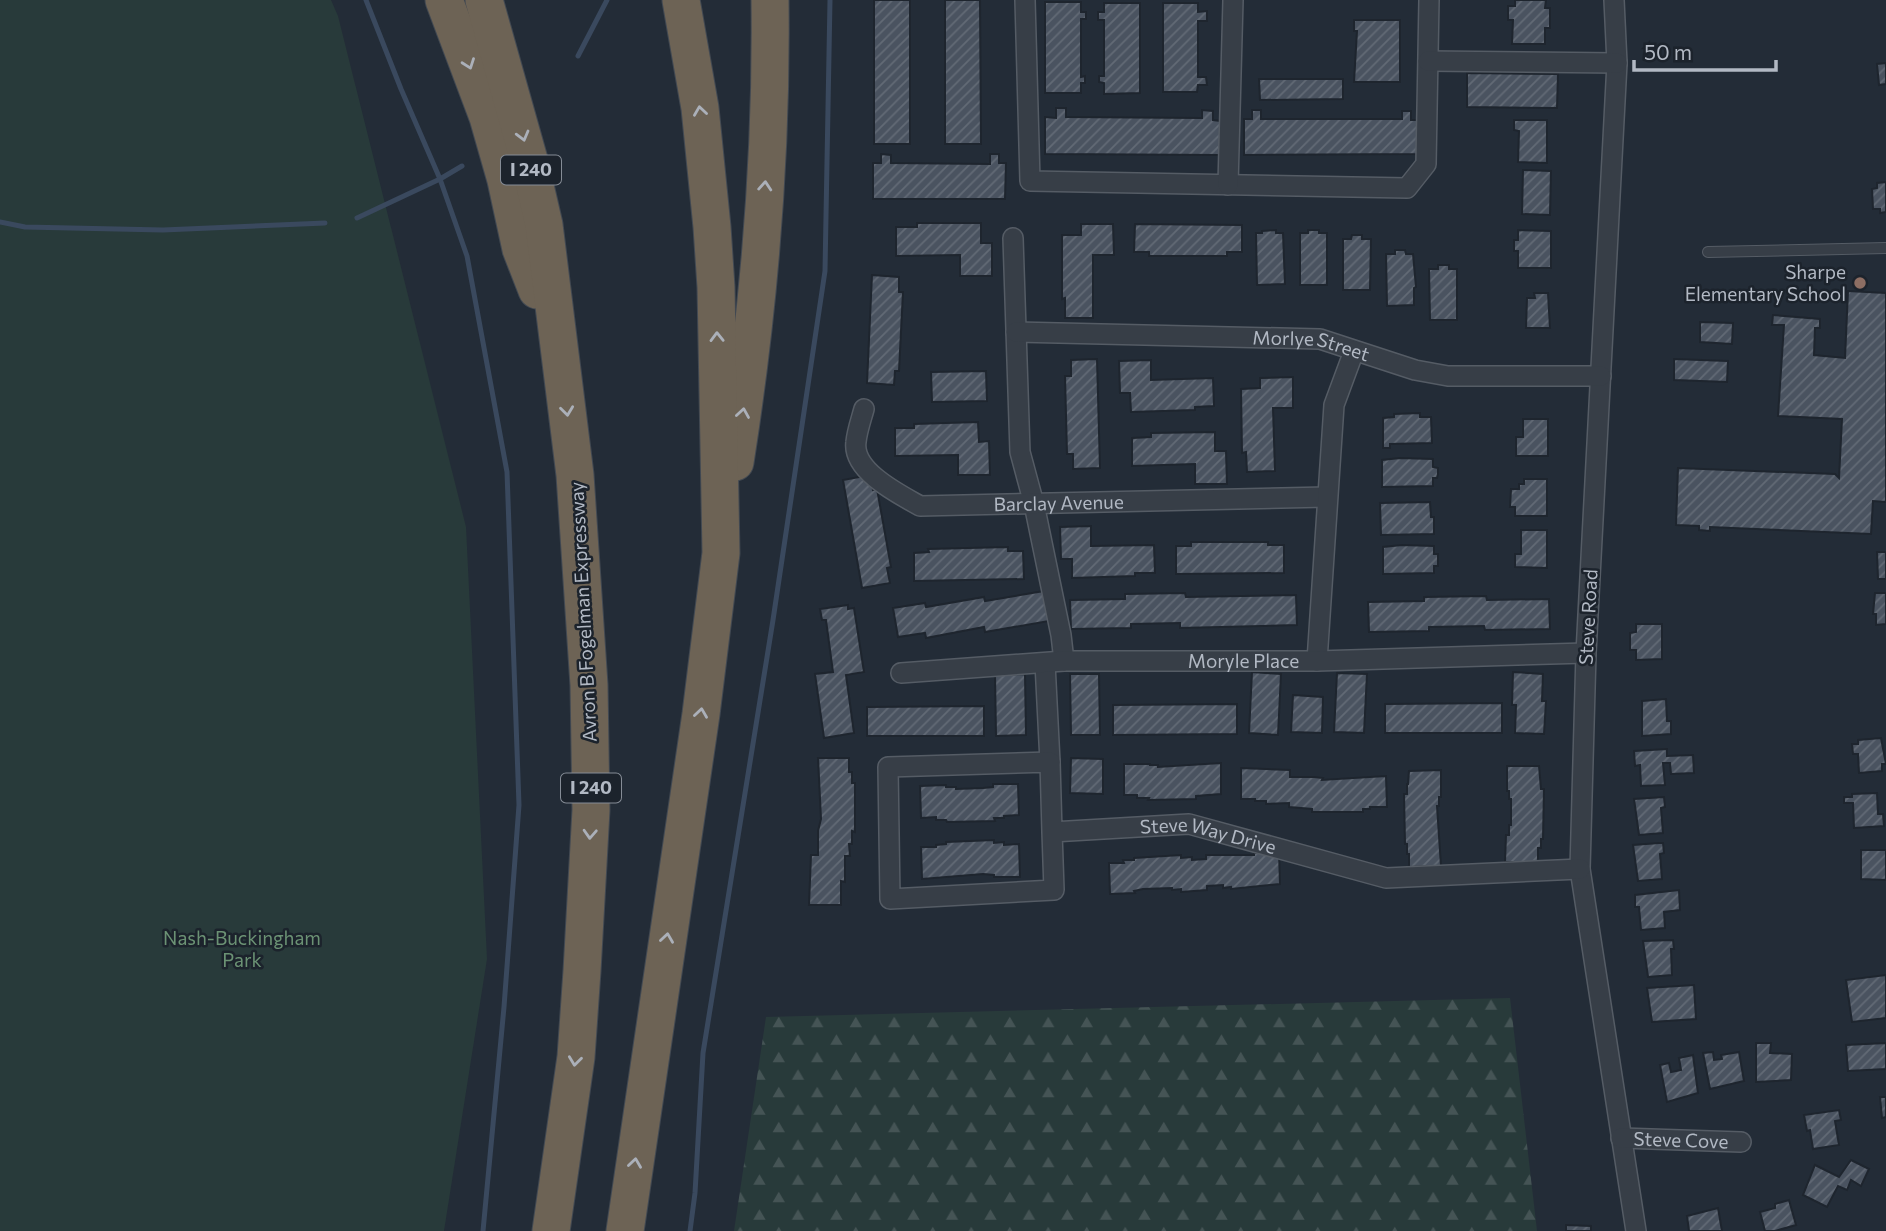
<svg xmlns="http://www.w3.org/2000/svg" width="1886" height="1231" font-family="Commissioner,sans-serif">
	<defs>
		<pattern id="forest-firs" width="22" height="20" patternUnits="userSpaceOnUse" patternTransform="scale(1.75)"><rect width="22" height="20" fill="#283a3a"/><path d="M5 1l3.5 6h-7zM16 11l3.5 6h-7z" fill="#455455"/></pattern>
		<pattern id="building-hatch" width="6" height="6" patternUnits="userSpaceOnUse" patternTransform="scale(1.75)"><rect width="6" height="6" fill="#4a5360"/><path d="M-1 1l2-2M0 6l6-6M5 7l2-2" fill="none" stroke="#626a75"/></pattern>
	</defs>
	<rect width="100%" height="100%" fill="#232c37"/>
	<polygon fill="url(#forest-firs)" points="1510,998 1537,1231 734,1231 766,1017"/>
	<polygon fill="#283a3a" points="0,0 331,0 338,16 466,527 487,959 444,1231 0,1231"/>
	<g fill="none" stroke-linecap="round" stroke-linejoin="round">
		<g stroke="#3a495e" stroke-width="5">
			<polyline points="366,0 401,89 440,179 467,256 507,472 519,805 504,1007 483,1231"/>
			<polyline points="578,56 607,0"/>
			<polyline points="357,218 440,179 462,166"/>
			<polyline points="0,222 25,227 163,230 325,223"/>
			<polyline points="690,1231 695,1193 703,1053 773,620 825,271 830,0"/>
		</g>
	</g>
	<g fill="url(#building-hatch)" stroke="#1e252e" stroke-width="2">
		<rect x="874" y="0" width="36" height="144"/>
		<polygon points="945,0 980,0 981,144 945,144"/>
		<polygon points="1515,0 1546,0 1545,8 1550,8 1550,28 1545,28 1545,44 1512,44 1513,20 1508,20 1508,6 1515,6"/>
		<polygon points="1045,2 1081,2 1081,12 1086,12 1086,19 1081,19 1081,77 1085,76 1085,83 1081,83 1081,93 1045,93"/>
		<polygon points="1104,3 1140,3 1140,93 1104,94 1104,83 1099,82 1099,76 1104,76 1104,20 1098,20 1098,12 1104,12"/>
		<polygon points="1163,3 1198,3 1198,12 1207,11 1207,21 1198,21 1198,77 1206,77 1207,85 1198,85 1197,92 1163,92"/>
		<polygon points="1354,20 1400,20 1400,82 1354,82 1357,31 1354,31"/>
		<polygon points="1886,63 1886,84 1879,85 1877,64"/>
		<polygon points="1467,73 1558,74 1557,108 1467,107"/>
		<polygon points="1259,79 1343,79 1343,99 1260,100"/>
		<polygon points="1056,108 1066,108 1066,117 1202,118 1202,110 1213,111 1213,120 1221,121 1221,155 1045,154 1045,117 1056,118"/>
		<polygon points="1252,110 1261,110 1261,119 1402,119 1402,111 1411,111 1411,120 1419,120 1420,154 1244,155 1244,119 1252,119"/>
		<polygon points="1514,120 1547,120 1547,163 1518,162 1519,131 1514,130"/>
		<polygon points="881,154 891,155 891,163 990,164 990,154 999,154 999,163 1006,163 1005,199 873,199 873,163 881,163"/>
		<polygon points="1523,170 1551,171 1550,215 1522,214"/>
		<polygon points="1886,182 1886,212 1880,213 1880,209 1873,209 1872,189 1877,188 1877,183"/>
		<polygon points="917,223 981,223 981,243 992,243 992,276 960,276 960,255 896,256 896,227 917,227"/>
		<polygon points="1081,224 1113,224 1114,255 1093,255 1093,318 1065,318 1065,298 1062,299 1062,235 1081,235"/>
		<polygon points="1135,224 1242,225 1242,252 1227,252 1227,256 1149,256 1149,252 1134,252"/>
		<polygon points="1276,230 1276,233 1283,233 1285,284 1257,285 1256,233 1262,233 1262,231"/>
		<polygon points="1308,230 1319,230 1319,233 1327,233 1327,285 1300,285 1300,233 1308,233"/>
		<polygon points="1518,230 1551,231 1551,268 1518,268 1518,251 1514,251 1514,240 1518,240"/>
		<polygon points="1352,235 1362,235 1362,239 1371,239 1370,290 1343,290 1343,239 1351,239"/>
		<polygon points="1395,250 1405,250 1406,254 1413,254 1416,287 1414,288 1414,305 1387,306 1386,254 1395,254"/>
		<polygon points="1438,265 1449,265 1449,269 1457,269 1457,320 1430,320 1429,269 1438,269"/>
		<polygon points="872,275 899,277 899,292 903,292 899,371 895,371 894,385 867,383"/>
		<polygon points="1848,291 1886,293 1886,502 1873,501 1871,534 1710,527 1710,531 1699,530 1699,526 1676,525 1678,468 1835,474 1839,478 1842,419 1778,416 1784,325 1772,325 1773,315 1820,319 1820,328 1815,328 1814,355 1845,358"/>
		<polygon points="1534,293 1548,293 1550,328 1526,328 1527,298 1535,298"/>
		<polygon points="1700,322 1733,323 1732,344 1700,342"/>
		<polygon points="1097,359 1100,468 1073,469 1073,454 1067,454 1065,376 1071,376 1071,360"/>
		<polygon points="1674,359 1728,361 1727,382 1674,380"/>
		<polygon points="1151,360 1151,380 1213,378 1214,406 1195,407 1195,410 1131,412 1130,393 1120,393 1119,361"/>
		<polygon points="986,371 987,401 932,402 931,372"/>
		<polygon points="1293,377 1293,408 1273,408 1275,471 1247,472 1246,452 1242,453 1241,389 1260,388 1260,378"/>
		<polygon points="1420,413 1420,417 1431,417 1432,443 1390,444 1390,448 1383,448 1383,418 1394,417 1394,414"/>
		<polygon points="1523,419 1548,419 1548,456 1516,456 1516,437 1523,437"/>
		<polygon points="978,422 979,442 989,441 990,475 958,475 958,455 895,456 895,428 914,428 914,424"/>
		<polygon points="1215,432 1215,451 1226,451 1227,484 1195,484 1195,464 1132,466 1132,438 1151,437 1151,433"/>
		<polygon points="1400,458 1433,459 1433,467 1438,468 1438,474 1437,478 1433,478 1433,486 1382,487 1382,460"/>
		<polygon points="870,475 873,490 877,489 891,567 887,568 890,583 862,588 843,480"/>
		<polygon points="1524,479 1547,479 1547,516 1515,516 1515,507 1510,507 1511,489 1519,489 1519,484 1524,484"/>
		<polygon points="1430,502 1431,517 1434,517 1434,534 1381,535 1380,503"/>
		<polygon points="1091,526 1091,546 1154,545 1155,573 1135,573 1135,576 1072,578 1072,559 1061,559 1060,527"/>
		<polygon points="1521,530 1547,530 1547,568 1515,567 1515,554 1521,554"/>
		<polygon points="1191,542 1268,542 1268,545 1284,545 1284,573 1176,574 1176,546 1191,546"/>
		<polygon points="1402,545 1434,546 1434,554 1438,554 1438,566 1434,566 1434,573 1383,574 1383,547"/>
		<polygon points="1008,547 1008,551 1023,551 1024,579 914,581 914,553 929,552 928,549"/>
		<polygon points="1877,552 1886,552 1886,579 1878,579"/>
		<polygon points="1044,591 1049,621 985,632 984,627 926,638 925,633 898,637 893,608 925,603 926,607 984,597 985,601"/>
		<polygon points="1185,593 1186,597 1296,595 1297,625 1180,628 1180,623 1131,624 1131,628 1071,629 1070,600 1125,599 1125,594"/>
		<polygon points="1875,593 1886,593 1886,624 1876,625 1876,614 1873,614"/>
		<polygon points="1486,596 1487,600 1549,599 1550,629 1485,630 1484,626 1429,627 1429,631 1369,632 1368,602 1424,601 1424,597"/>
		<polygon points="848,605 848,609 854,608 864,672 846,675 854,733 824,738 815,674 833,672 826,620 822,620 820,609"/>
		<polygon points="1636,624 1662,624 1662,659 1636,660 1636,650 1630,650 1630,633 1636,632"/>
		<polygon points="1252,672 1281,674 1278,735 1249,733"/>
		<polygon points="1513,672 1543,674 1542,701 1546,701 1544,734 1515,733 1516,705 1512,705"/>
		<polygon points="1337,673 1367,674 1364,733 1334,732"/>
		<polygon points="1025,674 1026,735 996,736 995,675"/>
		<polygon points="1070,674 1099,674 1100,735 1071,735"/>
		<polygon points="1293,695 1323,697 1322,733 1291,732"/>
		<polygon points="1666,699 1667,721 1671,721 1671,734 1642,736 1642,701"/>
		<polygon points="1502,703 1502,733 1385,733 1385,704"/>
		<polygon points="1237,704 1237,734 1113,735 1113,705"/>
		<polygon points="984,706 984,736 867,736 867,707"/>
		<polygon points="1881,738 1886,764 1882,764 1882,771 1859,773 1858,754 1853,754 1852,744 1858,744 1858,740"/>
		<polygon points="1667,749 1667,756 1693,755 1694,773 1671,774 1670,763 1663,763 1665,785 1641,786 1640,765 1635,766 1634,751"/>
		<polygon points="818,758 849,758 849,772 852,772 852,783 855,783 855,832 852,831 852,844 849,844 850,856 845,856 845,882 841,881 841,905 809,905 811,855 818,855 818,831 821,819"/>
		<polygon points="1071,758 1103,759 1103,794 1070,793"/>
		<polygon points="1221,763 1221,794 1196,796 1196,799 1148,800 1149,798 1137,798 1137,795 1124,795 1124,764 1150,764 1150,765 1158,765 1158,767"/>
		<polygon points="1507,766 1539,766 1541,789 1544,789 1543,839 1541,839 1541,848 1538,848 1538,862 1505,862 1506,835 1509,835 1509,825 1511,825 1511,799 1509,799 1509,791 1507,791"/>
		<polygon points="1241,768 1290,770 1290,777 1314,777 1323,778 1322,780 1386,776 1387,807 1370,807 1370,809 1363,809 1363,812 1312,812 1312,809 1289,807 1289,803 1266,804 1266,801 1255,801 1255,799 1241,799"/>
		<polygon points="1441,770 1441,797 1439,797 1439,806 1437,806 1441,866 1409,867 1409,854 1407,854 1407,844 1405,844 1404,794 1407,794 1407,784 1408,784 1409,771"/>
		<polygon points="993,784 1018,784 1019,815 1004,816 1004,818 994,818 995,821 947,822 946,820 936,820 936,817 921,818 920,786 946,785 946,787 956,787 956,789 983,788 993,787"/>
		<polygon points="1877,793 1878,814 1883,814 1884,826 1854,828 1853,803 1844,803 1844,797 1852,797 1852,794"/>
		<polygon points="1664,797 1665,807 1661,808 1663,833 1639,835 1634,799"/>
		<polygon points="994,840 994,843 1004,842 1004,845 1019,844 1020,877 994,877 994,875 983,874 922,879 921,847 936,847 936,845 946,844 946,842"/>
		<polygon points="1659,843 1663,843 1664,853 1660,854 1662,879 1638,881 1633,845"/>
		<polygon points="1861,850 1886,850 1886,880 1861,879"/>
		<polygon points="1279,852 1280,884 1231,889 1231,887 1223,888 1223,885 1207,886 1207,890 1181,892 1181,889 1172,890 1172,888 1143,889 1134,891 1135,893 1110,894 1109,863 1124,863 1123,860 1134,860 1134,858 1181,855 1181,858 1192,857 1192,860 1206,859 1206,855 1254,855 1254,853"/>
		<polygon points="1679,890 1680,910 1664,912 1665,928 1641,930 1639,907 1635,907 1635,895"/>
		<polygon points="1673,940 1674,949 1671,949 1672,975 1648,977 1643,941"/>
		<polygon points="1886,975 1886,1018 1852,1022 1846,980"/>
		<polygon points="1694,985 1696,1019 1652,1022 1647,988"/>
		<polygon points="1756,1043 1771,1043 1770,1053 1792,1054 1791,1080 1756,1082"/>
		<polygon points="1886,1043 1886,1069 1848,1071 1846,1045"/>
		<polygon points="1713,1052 1714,1060 1722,1059 1721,1055 1739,1052 1744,1081 1710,1089 1703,1053"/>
		<polygon points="1693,1055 1698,1093 1667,1102 1660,1065 1669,1063 1671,1072 1681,1070 1679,1058"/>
		<polygon points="1880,1097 1886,1097 1886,1117 1882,1118"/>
		<polygon points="1839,1110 1841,1120 1835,1121 1839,1145 1813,1149 1810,1130 1807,1131 1804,1115"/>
		<polygon points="1851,1160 1869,1169 1861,1186 1851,1180 1847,1190 1838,1186 1827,1207 1803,1195 1815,1165 1839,1177"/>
		<polygon points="1789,1200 1796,1225 1775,1231 1765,1231 1760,1212 1775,1208 1775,1204"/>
		<polygon points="1718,1208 1722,1231 1689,1231 1687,1216"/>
		<polygon points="1566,1225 1591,1226 1591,1231 1566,1231"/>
	</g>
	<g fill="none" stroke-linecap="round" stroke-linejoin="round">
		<g stroke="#555c65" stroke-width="12">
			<polyline id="service" points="1708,252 1886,248"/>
		</g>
		<g stroke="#555c65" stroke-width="22">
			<g id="minor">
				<polyline points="1025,0 1030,181 1407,188 1426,164 1429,0"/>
				<polyline points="1614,0 1617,63 1586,653 1580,869 1636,1231"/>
				<polyline points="1428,61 1617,63"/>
				<polyline points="1228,185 1233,0"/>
				<polyline points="1013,238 1020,452 1034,504 1061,635 1064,661"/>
				<path id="s1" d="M1016,332L1320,339L1415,370L1448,376H1601"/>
				<path id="s2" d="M864,409C861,420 857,431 856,442C852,471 899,494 920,506L1327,497"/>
				<polyline points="1317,661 1334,405 1354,351"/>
				<polyline points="1045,663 1050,762"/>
				<path id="s3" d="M901,673L1064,661H1317L1586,653"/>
				<path id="s4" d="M1052,832L1050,762L888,767L890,899L1054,890L1052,832L1189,824L1386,878L1580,869"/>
				<path id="s5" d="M1621,1138L1741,1142"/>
			</g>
		</g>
		<g stroke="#424952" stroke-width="39">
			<g id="motorway">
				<polyline points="444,0 488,117 506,180 521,249 537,290"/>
				<polyline points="484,0 529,160 544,225 575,475 589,685 591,810 582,971 576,1057 551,1231"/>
				<path d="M735,462C759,310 772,154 770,0"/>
				<polyline points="625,1231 701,714 721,553 716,287 712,227 700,108 681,0"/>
			</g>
		</g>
		<use href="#service" stroke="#373e47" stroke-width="10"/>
		<use href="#minor" stroke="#373e47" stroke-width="19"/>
		<use href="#motorway" stroke="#6d6355" stroke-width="37"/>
	</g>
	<defs><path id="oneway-chevron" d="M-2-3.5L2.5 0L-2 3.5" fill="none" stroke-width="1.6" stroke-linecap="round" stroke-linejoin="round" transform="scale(1.75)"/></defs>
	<g stroke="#abb0b9">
		<use href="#oneway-chevron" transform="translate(469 64) rotate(70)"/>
		<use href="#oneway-chevron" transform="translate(700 111) rotate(-98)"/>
		<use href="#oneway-chevron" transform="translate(523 136) rotate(75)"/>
		<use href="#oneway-chevron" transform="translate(765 186) rotate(-86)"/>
		<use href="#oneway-chevron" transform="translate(717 337) rotate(-91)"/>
		<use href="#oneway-chevron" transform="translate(567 411) rotate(83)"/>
		<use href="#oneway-chevron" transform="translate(743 413) rotate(-81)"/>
		<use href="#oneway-chevron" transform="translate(701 713) rotate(-82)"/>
		<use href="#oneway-chevron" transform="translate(590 834) rotate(93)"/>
		<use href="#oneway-chevron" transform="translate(667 938) rotate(-82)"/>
		<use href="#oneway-chevron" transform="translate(575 1061) rotate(97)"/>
		<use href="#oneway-chevron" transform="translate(635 1163) rotate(-82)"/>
	</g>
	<circle fill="#8d6e63" stroke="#1c232c" stroke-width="2.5" cx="1860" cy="283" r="7"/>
	<g text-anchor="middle" stroke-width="5" stroke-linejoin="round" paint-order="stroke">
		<g fill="#1c232c" stroke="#858c96" stroke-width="2">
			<rect x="501" y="155.5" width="60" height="29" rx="5"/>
			<rect x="561" y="773.5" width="60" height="29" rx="5"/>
		</g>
		<g font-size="18" font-weight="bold" fill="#b2b9c4">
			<text x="531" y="176">I 240</text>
			<text x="591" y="794">I 240</text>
		</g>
		<g font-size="19" fill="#b2b9c4" stroke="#1c232c" text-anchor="end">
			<text x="1846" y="279">Sharpe<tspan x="1846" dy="22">Elementary School</tspan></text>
		</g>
		<g font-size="19" fill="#b2b9c4" stroke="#1c232c">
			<text dy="7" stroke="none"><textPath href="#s1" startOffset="296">Morlye Street</textPath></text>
			<text dy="7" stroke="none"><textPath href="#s2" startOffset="268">Barclay Avenue</textPath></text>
			<text transform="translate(583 612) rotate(-93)" y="7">Avron B Fogelman Expressway</text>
			<text transform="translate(1588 617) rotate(-87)" y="7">Steve Road</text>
			<text dy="7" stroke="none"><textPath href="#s3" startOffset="343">Moryle Place</textPath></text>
			<text dy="7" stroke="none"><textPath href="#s4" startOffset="744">Steve Way Drive</textPath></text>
			<text dy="7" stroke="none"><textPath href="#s5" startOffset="60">Steve Cove</textPath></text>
		</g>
		<g font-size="19" fill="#6b9274" stroke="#1c232c">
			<text x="242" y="945">Nash-Buckingham<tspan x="242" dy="22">Park</tspan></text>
		</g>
	</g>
	<path d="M1634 60v10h142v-10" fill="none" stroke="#b2b9c4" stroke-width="3.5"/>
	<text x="1644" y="60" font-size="21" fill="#b2b9c4" stroke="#1c232c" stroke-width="5" paint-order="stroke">50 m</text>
</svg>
